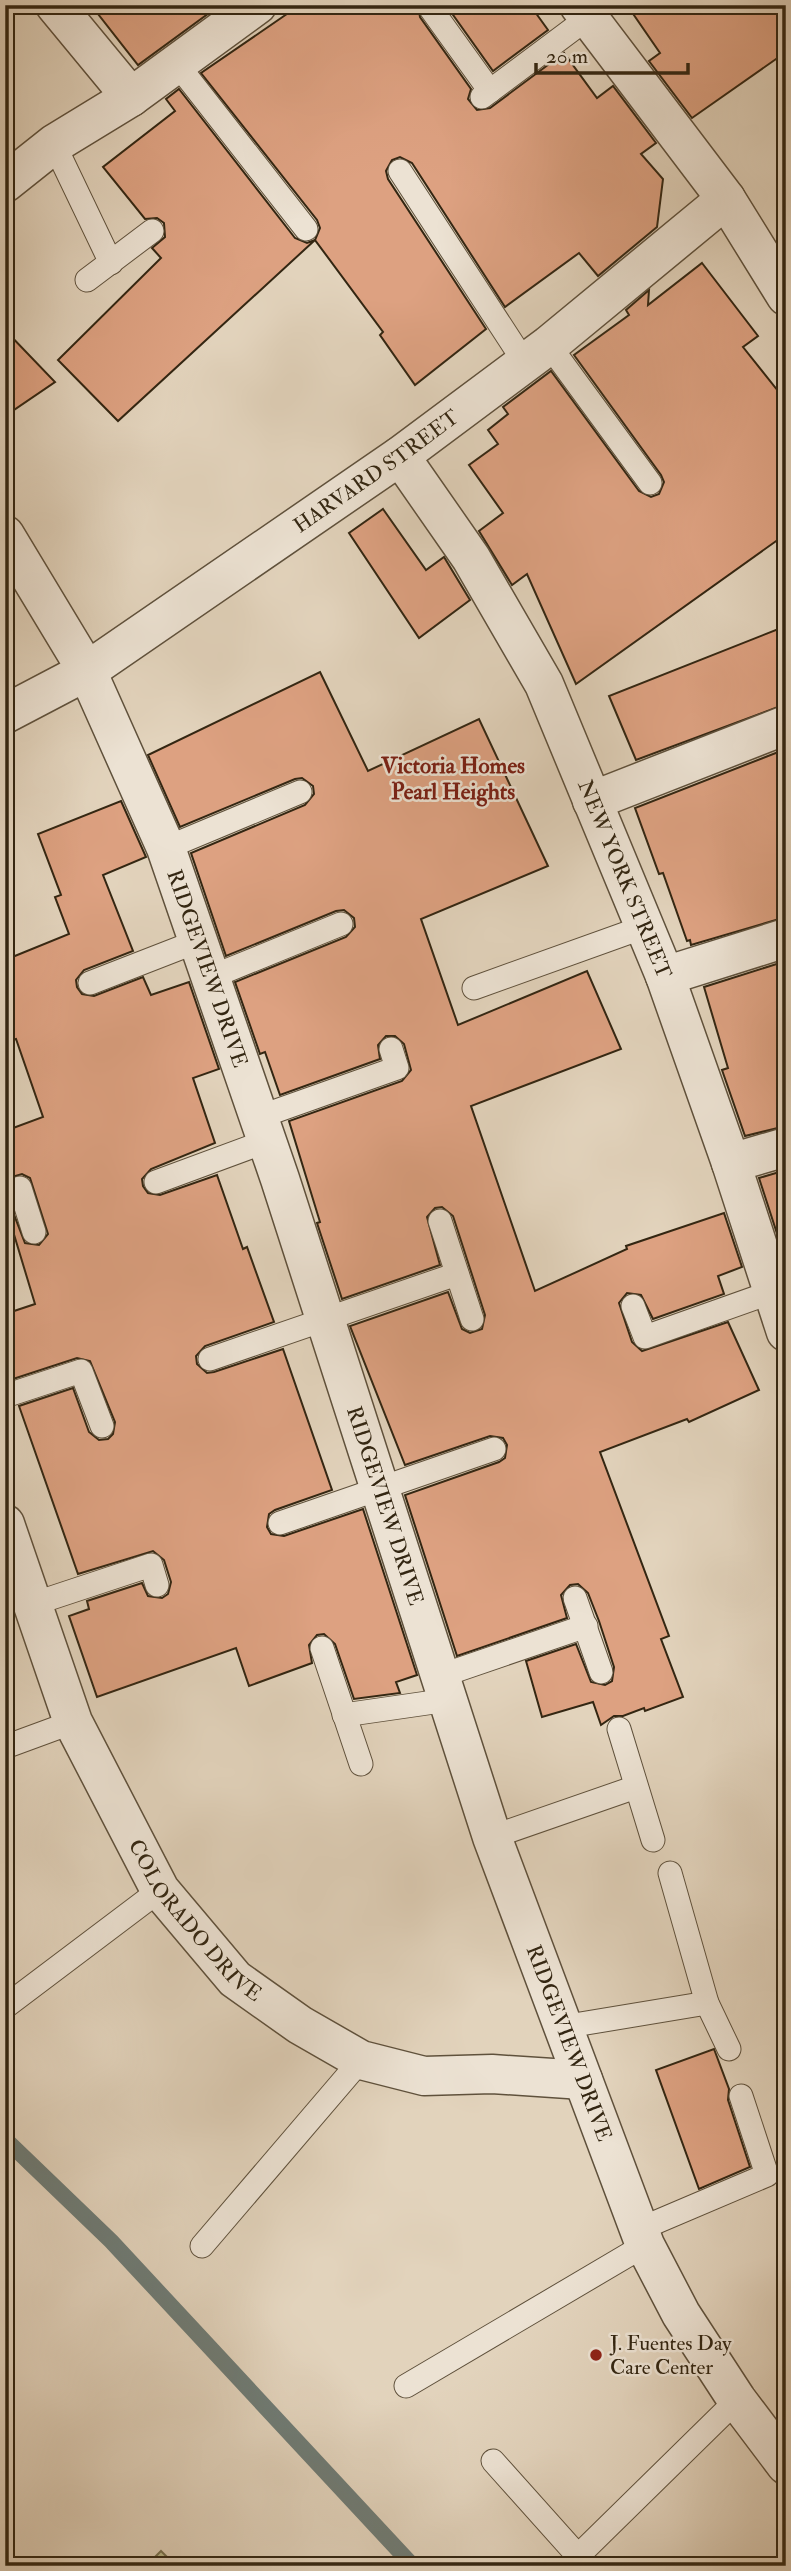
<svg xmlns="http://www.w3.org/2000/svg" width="791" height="2571" font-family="'IM FELL Double Pica',serif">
	<rect width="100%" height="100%" fill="#e2d3bc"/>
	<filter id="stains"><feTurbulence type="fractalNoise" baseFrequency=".00286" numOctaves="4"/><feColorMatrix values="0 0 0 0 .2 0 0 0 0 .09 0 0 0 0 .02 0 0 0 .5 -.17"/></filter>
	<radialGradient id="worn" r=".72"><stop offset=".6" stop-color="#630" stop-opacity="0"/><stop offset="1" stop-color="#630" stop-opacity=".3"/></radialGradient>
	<polygon fill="#baba8c" stroke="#76704f" stroke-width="2" points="161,2551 176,2566 146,2566"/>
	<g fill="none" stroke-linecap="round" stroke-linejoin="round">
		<polyline stroke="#6f7c76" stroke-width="16" points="5,2139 111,2241 413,2566"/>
	</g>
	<g fill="#dda181" stroke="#332612" stroke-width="2">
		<polygon points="91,5 220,5 138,65"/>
		<polygon points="300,5 418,5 420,17 471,89 468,99 477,110 490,108 564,53 597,98 613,86 656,143 641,154 663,179 657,227 598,276 579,253 505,307 412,163 400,157 392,160 386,171 388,179 486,329 415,385 380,335 383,332 315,240 320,228 317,220 201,73"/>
		<polygon points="446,5 530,5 548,30 493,71"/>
		<polygon points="627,5 786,5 786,52 692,118 649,61 660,53"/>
		<polygon points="179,89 295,238 307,243 315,240 118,421 58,360 161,258 152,248 165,237 164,223 157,218 145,219 103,167 175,111 166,99"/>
		<polygon points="702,263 758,336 743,347 786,401 786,534 576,684 527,574 512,585 479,531 503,513 469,465 498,444 488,430 508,414 503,407 551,371 639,491 651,497 659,494 664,482 661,475 574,355 629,315 626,310 649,290 648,305"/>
		<polygon points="5,330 55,382 5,416"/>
		<polygon points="383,509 426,570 444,557 470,600 419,638 349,533"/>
		<polygon points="786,626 786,704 636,760 609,696"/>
		<polygon points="320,672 368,771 479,719 548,866 421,919 458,1025 587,971 621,1049 471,1106 535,1291 627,1249 626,1246 724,1213 742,1267 718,1276 724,1294 653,1319 641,1295 627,1293 619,1303 632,1342 642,1351 728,1322 759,1390 689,1422 687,1419 600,1452 669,1636 661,1639 683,1697 645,1711 644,1708 623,1716 614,1716 601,1725 593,1702 542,1717 526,1661 576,1644 591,1682 605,1685 612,1681 614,1667 599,1621 588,1593 578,1584 570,1585 561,1595 567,1618 457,1656 405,1495 499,1462 505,1458 507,1445 503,1438 490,1436 405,1465 350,1326 448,1292 462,1329 470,1333 482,1329 485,1315 453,1216 442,1207 435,1208 427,1217 440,1265 342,1299 317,1223 320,1222 289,1121 402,1081 411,1070 404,1044 395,1036 386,1036 378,1045 380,1059 280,1095 265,1052 260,1054 235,982 346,937 355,927 354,918 344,910 336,911 226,956 191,853 305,805 314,794 313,786 302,778 295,779 180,827 148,755"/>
		<polygon points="786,749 786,917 691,945 690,940 687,941 663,873 659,874 635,808"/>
		<polygon points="121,801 146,857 103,875 133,951 84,970 76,980 77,987 82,994 94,996 143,977 151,995 189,982 219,1069 193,1078 215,1143 151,1169 142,1179 143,1186 148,1193 160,1195 217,1175 243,1249 247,1247 274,1322 205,1346 196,1356 197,1364 207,1373 214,1372 283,1349 332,1490 275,1510 269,1514 267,1527 271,1534 284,1536 363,1509 417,1675 396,1682 400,1693 354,1699 335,1644 324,1634 317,1635 309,1645 312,1663 249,1686 236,1648 97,1697 69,1616 89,1609 87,1601 142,1583 148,1596 162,1598 168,1594 171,1582 164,1560 153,1551 78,1574 19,1406 73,1388 89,1432 99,1440 108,1439 113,1434 115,1422 90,1361 77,1358 10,1380 5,1366 5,1314 35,1304 6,1208 11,1207 25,1243 39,1245 48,1234 30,1178 22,1174 5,1179 5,1131 43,1117 16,1039 5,1042 5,960 69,934 55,897 61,895 38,834"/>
		<polygon points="786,961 786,1126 745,1136 722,1070 728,1068 704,987"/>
		<polygon points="786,1170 786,1251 783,1252 759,1178"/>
		<polygon points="714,2049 729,2089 728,2100 750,2167 699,2189 656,2070"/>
	</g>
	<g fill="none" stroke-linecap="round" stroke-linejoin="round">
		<g stroke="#5f513c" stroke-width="25">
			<g id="lane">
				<polyline points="431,9 490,91 482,97"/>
				<polyline points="177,64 306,229"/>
				<polyline points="490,91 589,17"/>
				<polyline points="54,144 111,263"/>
				<polyline points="400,171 525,363"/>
				<polyline points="87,280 152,231"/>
				<polyline points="549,345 650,483"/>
				<polyline points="166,848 300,792"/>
				<polyline points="211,977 341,924"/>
				<polyline points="90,983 198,941"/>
				<polyline points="474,988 644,927"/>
				<polyline points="259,1117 397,1068 391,1049"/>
				<polyline points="156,1182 267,1141"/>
				<polyline points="5,1194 20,1188 34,1232"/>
				<polyline points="440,1221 472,1319"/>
				<polyline points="633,1306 645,1337 772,1292"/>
				<polyline points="210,1359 457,1274"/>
				<polyline points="5,1396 81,1371 102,1426"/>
				<polyline points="280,1523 494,1449"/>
				<polyline points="575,1598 601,1672"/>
				<polyline points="33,1604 151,1565 157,1585"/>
				<polyline points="322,1648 361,1764"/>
				<polyline points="440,1676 586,1626"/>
				<polyline points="344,1715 448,1700"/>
				<polyline points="619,1729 653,1840"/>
				<polyline points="5,1747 73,1722"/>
				<polyline points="492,1837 636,1787"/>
				<polyline points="670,1873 707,2003 729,2049"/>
				<polyline points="5,2007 160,1890"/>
				<polyline points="562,2027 707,2003"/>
				<polyline points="640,2229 767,2175 741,2096"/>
				<polyline points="202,2246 361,2060"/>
				<polyline points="406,2386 645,2245"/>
				<polyline points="493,2461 578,2556 737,2400"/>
			</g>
		</g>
		<g stroke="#5f513c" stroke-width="41">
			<g id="street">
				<polyline points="55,5 131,97"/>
				<polyline points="579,5 726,199 786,296"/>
				<polyline points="5,183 54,144 131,97 257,5"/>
				<path id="s1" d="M400,456L471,558L544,684L665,976L731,1163L786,1332"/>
				<path id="s2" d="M5,535L87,671L166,848L280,1179L492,1837L645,2245L681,2314L737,2400L786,2465"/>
				<path id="s3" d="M5,714L87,671L400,456L549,345L726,199"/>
				<polyline points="592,801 786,725"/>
				<polyline points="665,976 786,938"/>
				<polyline points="731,1163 786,1147"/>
				<path id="s4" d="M5,1524L73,1722L160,1890L235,1979L300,2025L361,2060L424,2076L492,2074L583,2080"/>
			</g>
		</g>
		<use href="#lane" stroke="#ece2d3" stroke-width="23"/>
		<use href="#street" stroke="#ece2d3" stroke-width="38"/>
	</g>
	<circle fill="#8f2418" stroke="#ece2d3" stroke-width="2.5" cx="596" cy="2355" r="7"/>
	<g text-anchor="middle" stroke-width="5" stroke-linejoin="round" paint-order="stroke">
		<g font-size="21" fill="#332612" stroke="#ece2d3">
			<text dy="7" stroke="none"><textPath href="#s3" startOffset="444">HARVARD STREET</textPath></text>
			<text dy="7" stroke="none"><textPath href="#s1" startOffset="481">NEW YORK STREET</textPath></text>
			<text dy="7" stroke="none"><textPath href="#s2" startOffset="480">RIDGEVIEW DRIVE</textPath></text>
			<text dy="7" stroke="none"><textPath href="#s2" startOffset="1046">RIDGEVIEW DRIVE</textPath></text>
			<text dy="7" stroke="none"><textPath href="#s4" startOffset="444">COLORADO DRIVE</textPath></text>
			<text dy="7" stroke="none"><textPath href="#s2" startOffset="1614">RIDGEVIEW DRIVE</textPath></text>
		</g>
		<g font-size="21" fill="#332612" stroke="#ece2d3" text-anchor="start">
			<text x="610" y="2350">J. Fuentes Day<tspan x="610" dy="24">Care Center</tspan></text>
		</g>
		<g font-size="23" font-weight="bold" fill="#7a1f14" stroke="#ece2d3">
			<text x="453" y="773">Victoria Homes<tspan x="453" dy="26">Pearl Heights</tspan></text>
		</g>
	</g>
	<rect width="791" height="2571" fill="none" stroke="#e2d3bc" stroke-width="28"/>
	<rect x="7" y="7" width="777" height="2557" fill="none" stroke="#332612" stroke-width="3.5"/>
	<rect x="14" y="14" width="763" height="2543" fill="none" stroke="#332612" stroke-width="2"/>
	<path d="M536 63v10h152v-10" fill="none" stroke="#332612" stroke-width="3.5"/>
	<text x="546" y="63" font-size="21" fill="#332612" stroke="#ece2d3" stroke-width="5" paint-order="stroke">20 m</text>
	<rect width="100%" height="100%" filter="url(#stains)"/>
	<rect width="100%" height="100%" fill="url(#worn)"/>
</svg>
